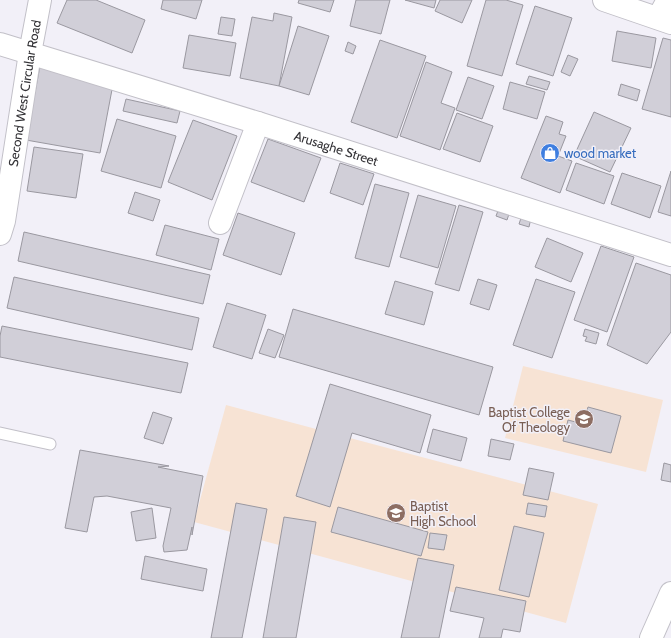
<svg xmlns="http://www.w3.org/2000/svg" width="671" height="638" font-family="Cabin,sans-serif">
	<rect width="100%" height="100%" fill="#f2f0f8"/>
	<g fill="#f7e3d4">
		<polygon points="523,366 663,400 646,472 505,438"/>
		<polygon points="226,405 598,504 566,623 194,522"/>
	</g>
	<g fill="#d1cfd8" stroke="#9a98a0">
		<polygon points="67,0 96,0 145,20 132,53 57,23"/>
		<polygon points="163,0 202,0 196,19 161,9"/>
		<polygon points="299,0 334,0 330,12 298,3"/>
		<polygon points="356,0 390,0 381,34 350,26"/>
		<polygon points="405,0 436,0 434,8"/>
		<polygon points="440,0 472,0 462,23 435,11"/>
		<polygon points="486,0 506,0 523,5 502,76 467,66"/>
		<polygon points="535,6 572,18 553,76 516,64"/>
		<polygon points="274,13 292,17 279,86 240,78 252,17 273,21"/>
		<polygon points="221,17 235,19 232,36 218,34"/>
		<polygon points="298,26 329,36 309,95 279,86"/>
		<polygon points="617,31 656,38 651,68 612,61"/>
		<polygon points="189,35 236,43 230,76 183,68"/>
		<polygon points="663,38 671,40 671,117 642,109"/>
		<polygon points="380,40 426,56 397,138 351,122"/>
		<polygon points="348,42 356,46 353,54 345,51"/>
		<polygon points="568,55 578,59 570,76 561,72"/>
		<polygon points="426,62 452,72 441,103 455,108 440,150 400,136"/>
		<polygon points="40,66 114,79 100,153 26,140"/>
		<polygon points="529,76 550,82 547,90 526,84"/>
		<polygon points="468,77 494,86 482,119 456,110"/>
		<polygon points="510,82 545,92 537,119 503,109"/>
		<polygon points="621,84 640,90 637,101 618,95"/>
		<polygon points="126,99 180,111 177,123 123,111"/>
		<polygon points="594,112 631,128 610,172 574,156"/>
		<polygon points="457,113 493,126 480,162 443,149"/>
		<polygon points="546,116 563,122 559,134 566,136 558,156 572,161 560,193 521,178"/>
		<polygon points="117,119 176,136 161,188 101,171"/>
		<polygon points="193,120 237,136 212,200 168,182"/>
		<polygon points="268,139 321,158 304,202 251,182"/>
		<polygon points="34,147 83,154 76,198 27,191"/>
		<polygon points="340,163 374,174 363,205 330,193"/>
		<polygon points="576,163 614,176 604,204 566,190"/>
		<polygon points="671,171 671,216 658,212"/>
		<polygon points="622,173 661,186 650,218 611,204"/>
		<polygon points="375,184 409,193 389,267 355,258"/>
		<polygon points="135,192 160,200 153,221 128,213"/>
		<polygon points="418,195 456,206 438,268 400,257"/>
		<polygon points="459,205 483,212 459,291 435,284"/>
		<polygon points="499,208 510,211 507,220 496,216"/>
		<polygon points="238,213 295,233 281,275 223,255"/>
		<polygon points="522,215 531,218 529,227 519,224"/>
		<polygon points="165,225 219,239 211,270 156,255"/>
		<polygon points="24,232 210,275 203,304 18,261"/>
		<polygon points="547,238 583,253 571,282 535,267"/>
		<polygon points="601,246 634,257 607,332 574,320"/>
		<polygon points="636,263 671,275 671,332 647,364 607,345"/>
		<polygon points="14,277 199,318 192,350 7,308"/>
		<polygon points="478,279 497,285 489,310 470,304"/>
		<polygon points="536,279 575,292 552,358 513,345"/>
		<polygon points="395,281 433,292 424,325 385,314"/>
		<polygon points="227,303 266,315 252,359 213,347"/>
		<polygon points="293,309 493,367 479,415 279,357"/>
		<polygon points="2,326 188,363 181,393 0,357 0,336"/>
		<polygon points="268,329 284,335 275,358 259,353"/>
		<polygon points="585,329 599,333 596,344 585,341 587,337 583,336"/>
		<polygon points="330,384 431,415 420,453 352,433 330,507 296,496"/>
		<polygon points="588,407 621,416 611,453 563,441 568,420 583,424"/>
		<polygon points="153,412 172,418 163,444 144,438"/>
		<polygon points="433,429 467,438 461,461 427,452"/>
		<polygon points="491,439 514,444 510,460 488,456"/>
		<polygon points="80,450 169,466 158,467 203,476 192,535 192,527 187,550 164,552 163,546 171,508 107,496 94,497 87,532 65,528"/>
		<polygon points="664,463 671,465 671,482 661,480"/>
		<polygon points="529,468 554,473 548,500 523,495"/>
		<polygon points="236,503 267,509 242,638 211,638"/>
		<polygon points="528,503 547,506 545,517 526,514"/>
		<polygon points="338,507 428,532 421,556 331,532"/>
		<polygon points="152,508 156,538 136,541 131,512"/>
		<polygon points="284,517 316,522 296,638 263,638"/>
		<polygon points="514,526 544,533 529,597 499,590"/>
		<polygon points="430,533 447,535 444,550 428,548"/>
		<polygon points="145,556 207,569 203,591 141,579"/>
		<polygon points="418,558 454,565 439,638 401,638"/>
		<polygon points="456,587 526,601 520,632 503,629 501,638 479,638 484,618 450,611"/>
	</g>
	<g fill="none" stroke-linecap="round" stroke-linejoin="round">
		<g stroke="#c2c0c8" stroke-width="13">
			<polyline id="service" points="0,433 50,444"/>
		</g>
		<g stroke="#c2c0c8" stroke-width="24">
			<g id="minor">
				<polyline points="604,0 671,23"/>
				<polyline points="658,18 668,0"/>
				<path id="s1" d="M0,44L258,123L671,255"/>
				<polyline points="220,223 258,123"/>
			</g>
		</g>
		<g stroke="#c2c0c8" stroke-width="24">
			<g id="tertiary">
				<path id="s2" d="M0,234L4,221L30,53L40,0"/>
				<polyline points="651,638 671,593"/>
			</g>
		</g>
		<use href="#service" stroke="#fff" stroke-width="11"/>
		<use href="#minor" stroke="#fff" stroke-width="22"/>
		<use href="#tertiary" stroke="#fff" stroke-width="22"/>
	</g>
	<defs>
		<g id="shop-disc" transform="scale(1)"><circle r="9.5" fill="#3f7fe0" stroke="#f2f0f8"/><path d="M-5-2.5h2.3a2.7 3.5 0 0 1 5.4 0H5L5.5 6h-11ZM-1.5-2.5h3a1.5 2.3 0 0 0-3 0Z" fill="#fff"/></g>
		<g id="university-disc" transform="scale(1)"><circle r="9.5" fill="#8d6e63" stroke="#f2f0f8"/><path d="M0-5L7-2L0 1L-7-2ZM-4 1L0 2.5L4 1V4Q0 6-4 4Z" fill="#fff"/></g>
	</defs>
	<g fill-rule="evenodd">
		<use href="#shop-disc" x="550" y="153"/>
		<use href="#university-disc" x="584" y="419"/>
		<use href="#university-disc" x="396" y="513"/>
	</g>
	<g text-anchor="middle" stroke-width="3" stroke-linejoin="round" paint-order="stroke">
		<g font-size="13" fill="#343337" stroke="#f2f0f8">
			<text dy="5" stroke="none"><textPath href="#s2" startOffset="143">Second West Circular Road</textPath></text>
			<text dy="5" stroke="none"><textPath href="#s1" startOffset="352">Arusaghe Street</textPath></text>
		</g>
		<g font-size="13" fill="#366cbe" stroke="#f2f0f8" text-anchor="start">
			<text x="564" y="158">wood market</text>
		</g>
		<g font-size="13" fill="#785e54" stroke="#f2f0f8" text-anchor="end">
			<text x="570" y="417">Baptist College<tspan x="570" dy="15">Of Theology</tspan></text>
			<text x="410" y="511" text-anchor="start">Baptist<tspan x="410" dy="15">High School</tspan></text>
		</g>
	</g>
</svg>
